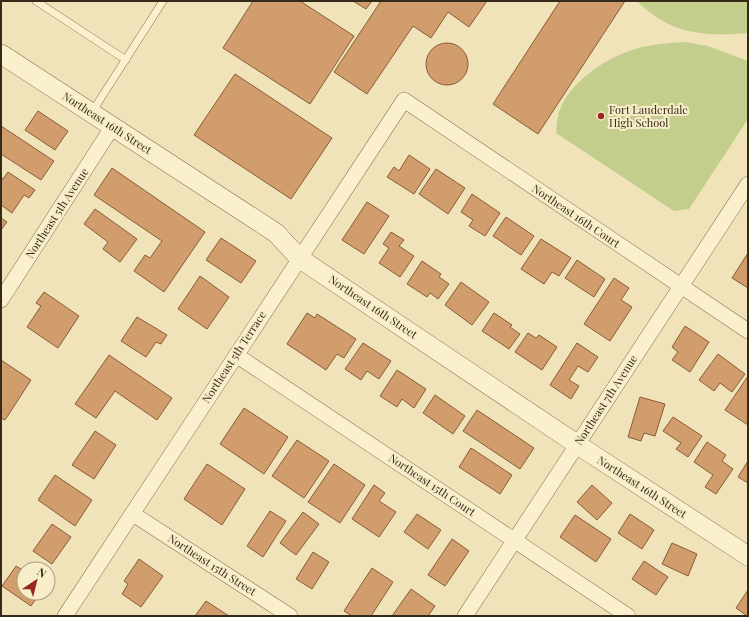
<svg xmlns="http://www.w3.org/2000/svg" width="749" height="617" font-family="'Playfair Display',serif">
	<rect width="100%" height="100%" fill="#f0e3b9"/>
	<g fill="#c3ce8d">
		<path d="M637,1H748V33C704,37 670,34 637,1Z"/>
		<path d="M685,42L708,46L748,61V119L689,209L674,211L556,133C557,127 557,118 559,112C571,79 610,55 642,47C656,44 671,43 685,42Z"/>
	</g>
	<g fill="#d29d6c" stroke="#885c37">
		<polygon points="253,1 300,1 354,36 310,104 223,48"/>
		<polygon points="353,1 372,1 366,9"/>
		<polygon points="381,1 487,1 469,27 448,12 431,38 413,26 367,94 334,72"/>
		<polygon points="560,1 625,1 538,134 493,104"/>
		<circle cx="447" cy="64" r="21"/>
		<polygon points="235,74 332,138 291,199 194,135"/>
		<polygon points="38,111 68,131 55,150 25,130"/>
		<polygon points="1,126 54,161 41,180 1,154"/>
		<polygon points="409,155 430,169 414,194 387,177 394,167 399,171"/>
		<polygon points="112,168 205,232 164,292 134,271 145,255 150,258 162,241 94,195"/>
		<polygon points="436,169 465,188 448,214 419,194"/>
		<polygon points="8,172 35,190 29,198 24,195 12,213 1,205 1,178 3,179"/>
		<polygon points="472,194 500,213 485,236 469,226 473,220 461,212"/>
		<polygon points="367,202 389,216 364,254 342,240"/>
		<polygon points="95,209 137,239 120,262 103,249 108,242 84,224"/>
		<polygon points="506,217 534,236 521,255 493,236"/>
		<polygon points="1,218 7,222 1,230"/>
		<polygon points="391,232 404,240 399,246 414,256 400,277 379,263 389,248 383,244"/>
		<polygon points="221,238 256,261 241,283 206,260"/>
		<polygon points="541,239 571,258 559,276 552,272 544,284 521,269"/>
		<polygon points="748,253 748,288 732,278"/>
		<polygon points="577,260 605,279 594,297 565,278"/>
		<polygon points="422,261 441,274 439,277 449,284 438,299 430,293 427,297 407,284"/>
		<polygon points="200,276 229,297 207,329 178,309"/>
		<polygon points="614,278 629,288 621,300 632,307 610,341 584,324"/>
		<polygon points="461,282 489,302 472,325 445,305"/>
		<polygon points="44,292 79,316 58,348 27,327 41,306 36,303"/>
		<polygon points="307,313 315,318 317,314 356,339 344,358 337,354 326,370 287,344"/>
		<polygon points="494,313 512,325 510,327 520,334 509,349 482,331"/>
		<polygon points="137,317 167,335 161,344 156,342 146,357 121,341"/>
		<polygon points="685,326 709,342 690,372 672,360 678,352 672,347"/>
		<polygon points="528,333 536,338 539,335 557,347 542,370 515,352"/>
		<polygon points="363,343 391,361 379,379 367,371 361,380 345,369"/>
		<polygon points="577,343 598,357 588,372 578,366 569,380 579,386 571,399 550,385"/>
		<polygon points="718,354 745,374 732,392 720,383 714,391 699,380"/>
		<polygon points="109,355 172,398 157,420 115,391 96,418 75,404"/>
		<polygon points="1,360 31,380 5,420 1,418"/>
		<polygon points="397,370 426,389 414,408 402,399 397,407 380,396"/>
		<polygon points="748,376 748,425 725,410"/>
		<polygon points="435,395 465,416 453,434 423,413"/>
		<polygon points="640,397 665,404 655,436 644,433 641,441 628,437"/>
		<polygon points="244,408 288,437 264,474 220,444"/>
		<polygon points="477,410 534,448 520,469 463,431"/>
		<polygon points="673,417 702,436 688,457 676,449 681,443 663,431"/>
		<polygon points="95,431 116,445 94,479 72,465"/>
		<polygon points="297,440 329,461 304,498 272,476"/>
		<polygon points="707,442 726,455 722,461 733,469 716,494 705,487 713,475 694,462"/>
		<polygon points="471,448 512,475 500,494 459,467"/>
		<polygon points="748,461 748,483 738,477"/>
		<polygon points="207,464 245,489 222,525 184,499"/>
		<polygon points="334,464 365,485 340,523 308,502"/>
		<polygon points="55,475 92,500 75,526 38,500"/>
		<polygon points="374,485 385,493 379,501 396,512 379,537 352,519"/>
		<polygon points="592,485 612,503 597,520 577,502"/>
		<polygon points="270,511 286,521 263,557 247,546"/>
		<polygon points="303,512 319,524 296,555 280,543"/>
		<polygon points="417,514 441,530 428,549 404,532"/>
		<polygon points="630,514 654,530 642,549 618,533"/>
		<polygon points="575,515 611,539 596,562 560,537"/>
		<polygon points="52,524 71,537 52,564 33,551"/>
		<polygon points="452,539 469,551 445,586 428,575"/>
		<polygon points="672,543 697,554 688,576 662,564"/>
		<polygon points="313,552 329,562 312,589 296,579"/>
		<polygon points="139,559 163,576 141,607 122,594 128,584 124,581"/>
		<polygon points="644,561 668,577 656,595 632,579"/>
		<polygon points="16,566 24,571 24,593 40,593 31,606 2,586"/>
		<polygon points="372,568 393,582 371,616 352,616 344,611"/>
		<polygon points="411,589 435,606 428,616 392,616"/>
		<polygon points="748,590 748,616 747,616 736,608"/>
		<polygon points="206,601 229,616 195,616"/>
	</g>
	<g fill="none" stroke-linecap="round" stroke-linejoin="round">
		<g stroke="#887253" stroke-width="8">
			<g id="service">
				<polyline points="36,1 126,60"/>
				<polyline points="92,112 163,1"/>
			</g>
		</g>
		<g stroke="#887253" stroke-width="16">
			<g id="minor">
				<polyline points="1,300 113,126"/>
				<polyline points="236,355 628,616"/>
				<polyline points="133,514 290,616"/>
				<polyline points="65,616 404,100 748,331"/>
				<polyline points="465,616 748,184"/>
			</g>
		</g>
		<g stroke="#887253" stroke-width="20">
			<polyline id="tertiary" points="1,54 276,233 299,258 578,445 748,556"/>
		</g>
		<use href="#service" stroke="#fbf0cd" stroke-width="7"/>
		<use href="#minor" stroke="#fbf0cd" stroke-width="15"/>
		<use href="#tertiary" stroke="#fbf0cd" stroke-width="19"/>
	</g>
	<circle fill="#9a261f" stroke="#f7edc9" stroke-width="1.5" cx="601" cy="116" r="4"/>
	<g text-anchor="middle" stroke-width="4" stroke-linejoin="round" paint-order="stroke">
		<g font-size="11" fill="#352919" stroke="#f7edc9" text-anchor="start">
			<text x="609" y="114">Fort Lauderdale<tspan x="609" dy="13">High School</tspan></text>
		</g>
		<g font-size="11" fill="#352919" stroke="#f7edc9">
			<text transform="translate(107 123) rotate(33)" y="4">Northeast 16th Street</text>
			<text transform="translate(57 213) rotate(-57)" y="4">Northeast 5th Avenue</text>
			<text transform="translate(576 216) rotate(34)" y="4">Northeast 16th Court</text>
			<text transform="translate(373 307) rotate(34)" y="4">Northeast 16th Street</text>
			<text transform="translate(234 357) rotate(-57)" y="4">Northeast 5th Terrace</text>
			<text transform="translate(606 400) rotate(-57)" y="4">Northeast 7th Avenue</text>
			<text transform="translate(432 485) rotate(34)" y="4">Northeast 15th Court</text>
			<text transform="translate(642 487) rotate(33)" y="4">Northeast 16th Street</text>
			<text transform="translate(212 565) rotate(33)" y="4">Northeast 15th Street</text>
		</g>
	</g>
	<rect width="749" height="617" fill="none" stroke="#352919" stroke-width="4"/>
	<g transform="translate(36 581) rotate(35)"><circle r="19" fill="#f7edc9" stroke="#a99f83"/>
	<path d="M0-3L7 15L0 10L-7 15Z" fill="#9a261f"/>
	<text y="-6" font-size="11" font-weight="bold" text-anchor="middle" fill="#352919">N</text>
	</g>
</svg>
